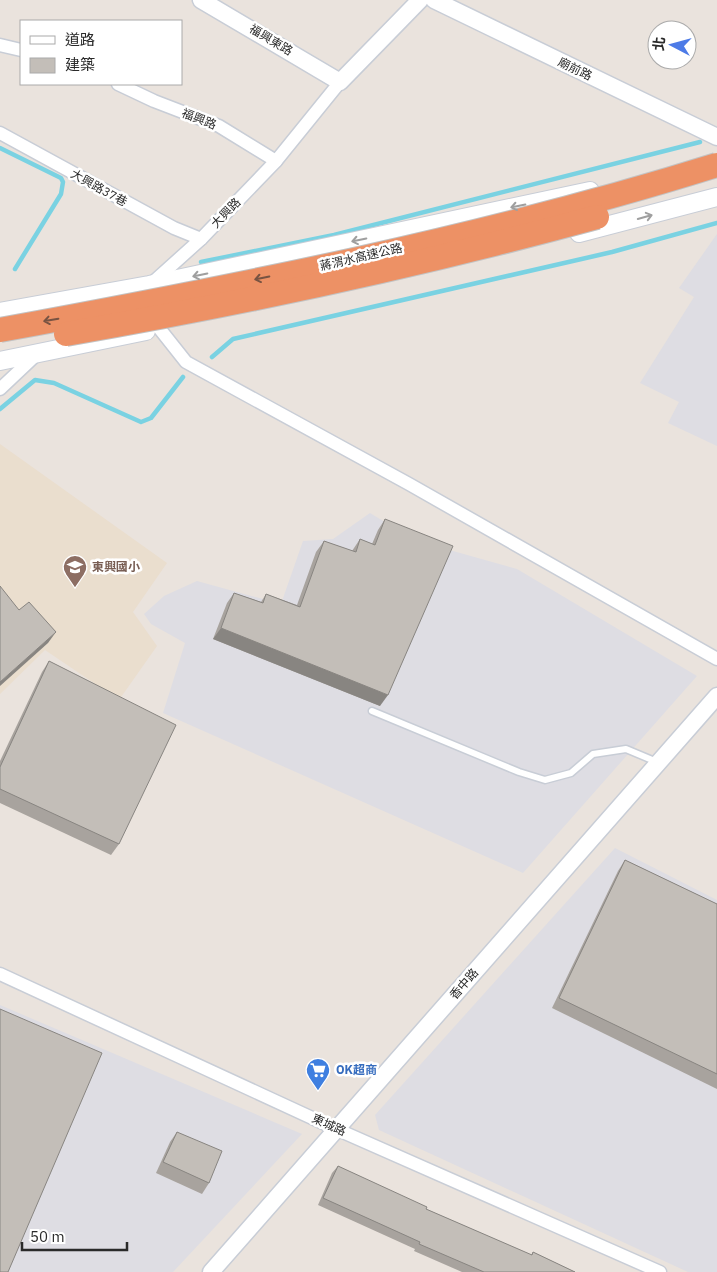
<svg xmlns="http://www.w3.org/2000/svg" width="717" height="1272" font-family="'IBM Plex Sans','Noto Sans TC',sans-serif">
	<rect width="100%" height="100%" fill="#eae3dd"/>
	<g fill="#dedde3">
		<polygon points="717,234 717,446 668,423 679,402 640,383 694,297 679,288"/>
		<polygon points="370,513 400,531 453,551 517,569 697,676 523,873 163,713 185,643 151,624 144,614 164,596 197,581 281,604 303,541 333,539"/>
		<polygon points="615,848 717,900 717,1272 688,1272 379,1130 375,1115"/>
		<polygon points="0,1005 302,1134 173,1272 0,1272"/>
	</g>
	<polygon fill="#eadece" points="0,444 167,563 133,612 157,646 119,700 45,650 0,694"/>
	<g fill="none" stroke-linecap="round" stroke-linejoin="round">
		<g stroke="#7ad2e2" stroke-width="4.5">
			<polyline points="0,148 61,178 63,182 61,194 15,269"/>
			<polyline points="201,262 334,235 700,142"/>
			<polyline points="212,357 233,339 612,252 717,223"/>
			<polyline points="0,409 35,380 54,383 141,422 151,418 183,377"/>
		</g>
		<g stroke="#c8cdd6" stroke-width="9">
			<polyline id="service" points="372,711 519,772 545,780 571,773 593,754 626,749 657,762"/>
		</g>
		<g stroke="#c8cdd6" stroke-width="15">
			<g id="minor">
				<polyline points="0,45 21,50"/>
				<polyline points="118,84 154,101 219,126 276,161"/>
				<polyline points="0,133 174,228 201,239"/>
				<polyline points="151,284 201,239 276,161 340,82"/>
				<polyline points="159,328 186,362 409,484 717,659"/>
				<polyline points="0,389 36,355"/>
				<polyline points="0,974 336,1129 660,1272"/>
			</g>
		</g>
		<g stroke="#c8cdd6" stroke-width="19">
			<g id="tertiary">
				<polyline points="201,0 340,82 420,0"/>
				<polyline points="434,0 717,137"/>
				<polyline points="211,1272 717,696"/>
			</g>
		</g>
		<g stroke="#c8cdd6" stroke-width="20">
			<g id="secondary">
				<polyline points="579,233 717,197"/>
				<polyline points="0,312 149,285 590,191"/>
				<polyline points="0,361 146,331"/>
			</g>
		</g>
		<use href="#service" stroke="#fff" stroke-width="6"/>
		<use href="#minor" stroke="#fff" stroke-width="12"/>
		<use href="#tertiary" stroke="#fff" stroke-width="16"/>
		<use href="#secondary" stroke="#fff" stroke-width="18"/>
		<g stroke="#c3c3c3" stroke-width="26" stroke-linecap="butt">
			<g id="motorway-bridge">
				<path d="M0,330C240,286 484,238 717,165"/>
				<path d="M66,334C244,303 422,265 597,217"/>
			</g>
		</g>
		<use href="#motorway-bridge" stroke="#ed9165" stroke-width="24"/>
	</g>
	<g fill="#a8a39e">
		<polygon points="385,519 380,706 213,639 227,603 234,593 261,602 266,594 297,605 316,552 324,541 352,551 360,539 372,544 378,530"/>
		<polygon points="49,661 119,844 111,855 0,803 0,761 42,672"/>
		<polygon points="625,860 717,904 717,1089 552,1008 618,871"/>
		<polygon points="177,1132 209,1183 202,1194 156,1173 170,1142"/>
		<polygon points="338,1166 426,1209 531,1255 533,1252 575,1272 462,1272 414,1251 415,1249 318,1205 332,1173"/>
	</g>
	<g fill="#888581">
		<polygon points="221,628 388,695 380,706 213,639"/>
		<polygon points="56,632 48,643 0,686 0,682"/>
	</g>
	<g fill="#c3beb8" stroke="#888581">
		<polygon points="385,519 453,546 388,695 221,628 234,593 263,603 266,594 300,607 324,541 356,552 360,539 375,545"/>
		<polygon points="0,586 19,610 29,602 56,632 0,682"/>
		<polygon points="49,661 176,725 119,844 0,789 0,767"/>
		<polygon points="625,860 717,904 717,1074 559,998"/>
		<polygon points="0,1009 102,1053 8,1272 0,1272"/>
		<polygon points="177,1132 222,1151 209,1183 163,1162"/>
		<polygon points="338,1166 427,1207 426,1209 532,1255 533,1252 575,1272 484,1272 419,1244 420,1242 323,1198"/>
	</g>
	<defs><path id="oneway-shaft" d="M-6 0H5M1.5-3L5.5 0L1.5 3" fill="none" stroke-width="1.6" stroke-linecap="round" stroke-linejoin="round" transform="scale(1.25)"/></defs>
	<g stroke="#9f9f9f">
		<use href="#oneway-shaft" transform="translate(518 206) rotate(168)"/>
		<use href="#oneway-shaft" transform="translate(645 217) rotate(-16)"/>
		<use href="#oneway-shaft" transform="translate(359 240) rotate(168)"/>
		<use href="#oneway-shaft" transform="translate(200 275) rotate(168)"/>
	</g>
	<g stroke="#785342">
		<use href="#oneway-shaft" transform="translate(262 278) rotate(168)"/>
		<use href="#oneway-shaft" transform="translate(51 320) rotate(170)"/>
	</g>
	<defs>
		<g id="school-pin" transform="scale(1.25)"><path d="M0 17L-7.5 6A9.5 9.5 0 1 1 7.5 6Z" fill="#8d6e63" stroke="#fff"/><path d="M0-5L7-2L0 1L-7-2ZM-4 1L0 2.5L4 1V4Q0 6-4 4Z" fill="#fff"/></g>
		<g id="supermarket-pin" transform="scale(1.25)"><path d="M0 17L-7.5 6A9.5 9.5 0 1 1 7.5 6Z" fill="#3f7fe0" stroke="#fff"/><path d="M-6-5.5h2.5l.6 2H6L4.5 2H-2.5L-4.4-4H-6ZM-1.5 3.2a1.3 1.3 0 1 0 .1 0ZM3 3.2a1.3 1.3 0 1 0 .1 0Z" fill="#fff"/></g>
	</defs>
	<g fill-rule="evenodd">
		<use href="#school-pin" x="75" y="567"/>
		<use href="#supermarket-pin" x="318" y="1070"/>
	</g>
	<g text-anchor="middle" stroke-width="5" stroke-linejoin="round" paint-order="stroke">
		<g font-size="12" fill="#2a2a2a" stroke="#fff">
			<text transform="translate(271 40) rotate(31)" y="4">福興東路</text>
			<text transform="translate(575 69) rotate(26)" y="4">廟前路</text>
			<text transform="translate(199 119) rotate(21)" y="4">福興路</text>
			<text transform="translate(99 188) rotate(29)" y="4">大興路37巷</text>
			<text transform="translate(226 213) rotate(-46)" y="4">大興路</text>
			<text transform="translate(361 257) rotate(-13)" y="4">蔣渭水高速公路</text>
			<text transform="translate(464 984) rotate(-49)" y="4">香中路</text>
			<text transform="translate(329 1125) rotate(24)" y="4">東城路</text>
		</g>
		<g font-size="12" font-weight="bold" fill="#785e54" stroke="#fff" text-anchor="start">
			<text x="92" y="571">東興國小</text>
		</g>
		<g font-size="12" font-weight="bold" fill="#366cbe" stroke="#fff" text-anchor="start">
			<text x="336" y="1074">OK超商</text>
		</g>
	</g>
	<rect x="20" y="20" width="162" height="65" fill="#ffffff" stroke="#aaaaaa"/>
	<rect x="30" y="36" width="25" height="8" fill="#ffffff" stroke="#aaaaaa"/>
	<text x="65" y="45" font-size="15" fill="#2a2a2a">道路</text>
	<rect x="30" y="58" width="25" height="15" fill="#c3beb8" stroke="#aaaaaa"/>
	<text x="65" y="70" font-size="15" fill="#2a2a2a">建築</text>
	<g transform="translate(672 45) rotate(276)"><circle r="24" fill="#ffffff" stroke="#aaaaaa"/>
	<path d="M0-4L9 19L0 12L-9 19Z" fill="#4d7be7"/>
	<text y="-8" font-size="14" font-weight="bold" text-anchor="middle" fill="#2a2a2a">北</text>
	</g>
	<path d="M22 1242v8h105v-8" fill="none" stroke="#2a2a2a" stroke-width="2.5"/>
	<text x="30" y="1242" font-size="15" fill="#2a2a2a" stroke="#ffffff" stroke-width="4" paint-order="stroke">50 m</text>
</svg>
